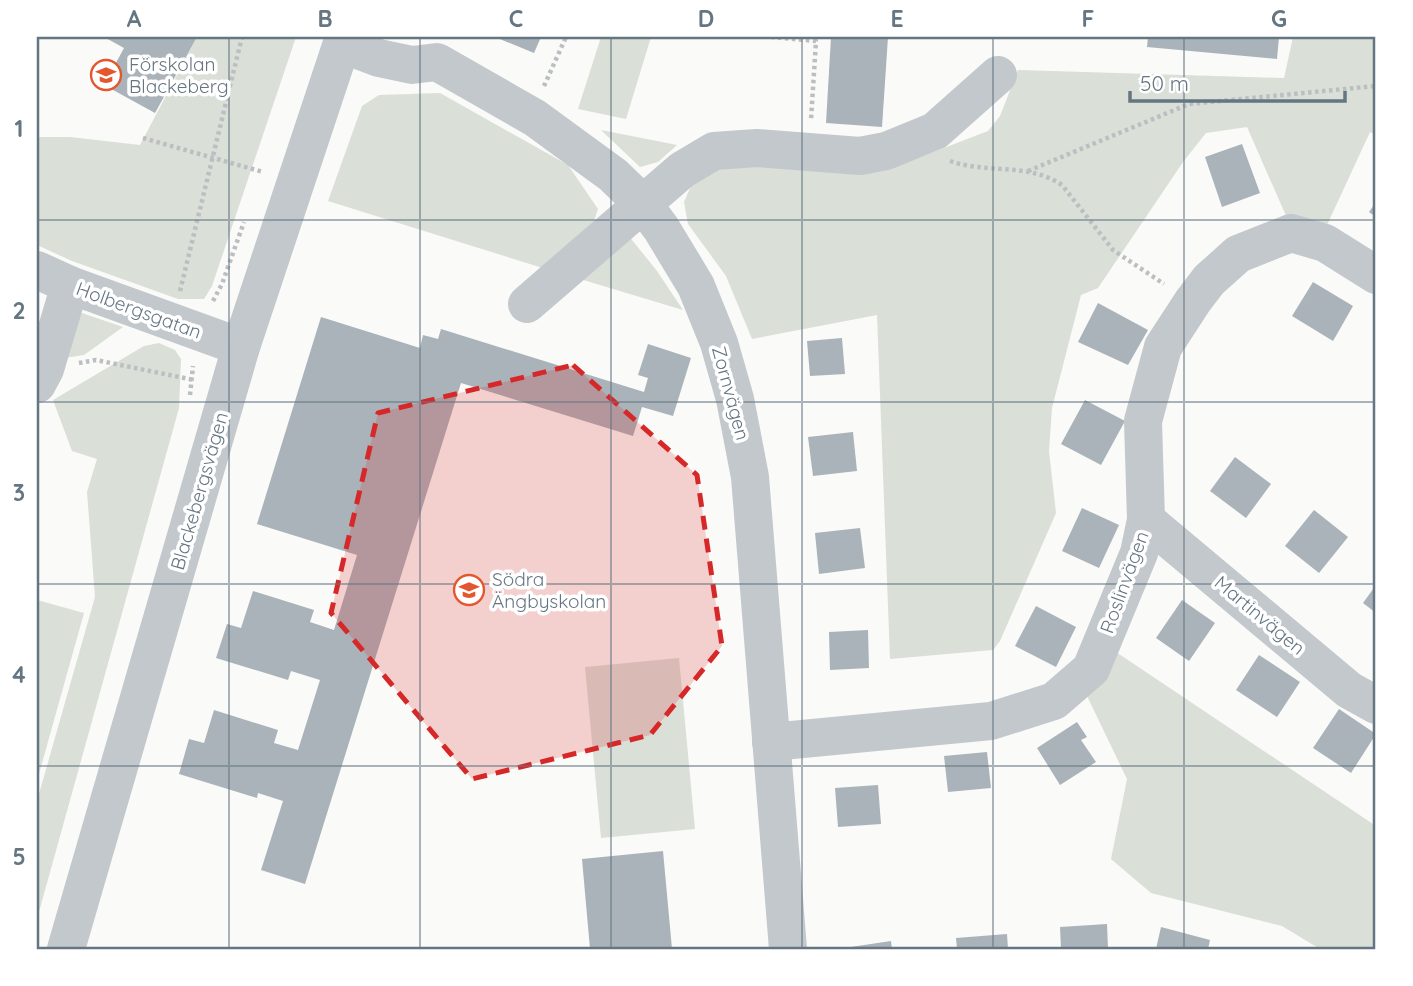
<svg xmlns="http://www.w3.org/2000/svg" width="1413" height="986" font-family="Quicksand,sans-serif">
	<rect width="100%" height="100%" fill="#fafaf8"/>
	<g fill="#dadfd7">
		<polygon points="197,37 296,37 212,286 204,299 178,299 72,261 37,245 37,137 70,137 140,145"/>
		<polygon points="601,37 651,37 626,119 578,109"/>
		<polygon points="1293,37 1376,37 1376,135 1370,132 1327,225 1287,218 1247,127 1206,133 1183,162 1098,288 1081,295 1052,408 1049,451 1056,513 1000,641 993,650 890,659 877,315 752,339 726,276 688,224 684,202 694,179 736,163 905,163 988,131 1000,116 1018,70 1284,78"/>
		<polygon points="440,93 568,165 598,209 594,221 546,269 328,201 362,106 379,95"/>
		<polygon points="601,130 677,145 658,162 640,167"/>
		<polygon points="628,235 657,271 683,310 570,276"/>
		<polygon points="73,310 123,327 84,355 58,359"/>
		<polygon points="159,343 175,350 181,359 179,408 37,919 37,801 95,597 87,492 97,459 72,451 53,400 144,346"/>
		<polygon points="37,600 84,613 37,781"/>
		<polygon points="1116,652 1376,826 1376,949 1320,949 1282,926 1151,893 1111,859 1127,779 1087,696"/>
		<polygon points="679,658 695,829 601,838 585,667"/>
	</g>
	<g fill="#aab3b9">
		<polygon points="104,37 197,37 155,113 104,85 124,48"/>
		<polygon points="495,37 541,37 534,53"/>
		<polygon points="831,37 888,37 882,127 826,123"/>
		<polygon points="1148,37 1279,37 1277,59 1147,47"/>
		<polygon points="1242,144 1260,193 1222,207 1205,157"/>
		<polygon points="1376,202 1376,217 1369,212"/>
		<polygon points="1313,282 1353,306 1333,341 1292,316"/>
		<polygon points="1098,303 1148,330 1128,365 1078,342"/>
		<polygon points="321,317 420,348 423,335 438,339 441,329 644,392 648,378 638,375 648,344 691,358 673,416 642,407 633,436 461,383 305,884 261,870 283,801 258,793 257,798 179,774 189,739 204,743 214,710 278,730 274,743 298,750 320,680 291,671 288,680 216,658 227,624 241,628 253,591 314,610 310,622 334,630 357,555 257,524"/>
		<polygon points="842,338 845,374 810,376 807,341"/>
		<polygon points="1085,400 1125,421 1101,465 1061,444"/>
		<polygon points="853,432 857,471 813,476 808,437"/>
		<polygon points="1235,457 1271,484 1246,518 1210,491"/>
		<polygon points="1082,508 1119,525 1099,568 1062,551"/>
		<polygon points="1314,510 1348,537 1319,573 1285,546"/>
		<polygon points="860,528 865,568 819,574 815,533"/>
		<polygon points="1376,585 1376,613 1363,603"/>
		<polygon points="1182,600 1215,623 1189,661 1156,638"/>
		<polygon points="1036,606 1076,627 1056,667 1015,646"/>
		<polygon points="868,630 869,668 830,670 829,632"/>
		<polygon points="1259,655 1300,682 1277,717 1236,690"/>
		<polygon points="1339,709 1376,734 1351,773 1313,748"/>
		<polygon points="1077,722 1087,737 1081,740 1096,762 1060,785 1037,748"/>
		<polygon points="987,752 991,788 948,792 944,756"/>
		<polygon points="878,785 881,824 838,827 835,788"/>
		<polygon points="663,851 672,949 590,949 582,859"/>
		<polygon points="1107,924 1108,949 1061,949 1060,927"/>
		<polygon points="1161,927 1210,940 1208,949 1156,949"/>
		<polygon points="1007,934 1008,949 957,949 956,938"/>
		<polygon points="891,941 892,949 845,949 844,948"/>
	</g>
	<g fill="none" stroke-linecap="round" stroke-linejoin="round">
		<g stroke="#bbbfc2" stroke-width="4.5" stroke-dasharray="3.5 3.5" stroke-linecap="butt">
			<polyline points="771,37 816,41 811,120"/>
			<polyline points="544,86 566,37"/>
			<polyline points="143,138 263,172"/>
			<path d="M950,161C986,174 1028,162 1062,185L1113,250L1164,284"/>
			<polyline points="1028,171 1189,104 1376,86"/>
			<polyline points="180,291 242,37"/>
			<polyline points="213,301 222,284 244,222"/>
			<polyline points="79,363 96,360 194,380"/>
			<polyline points="190,395 193,366"/>
		</g>
		<g stroke="#c3c8cc" stroke-width="38">
			<polyline points="342,44 379,58 412,65 437,62 535,118 613,175 642,203 661,228 696,286 719,343 735,399 750,477 788,949"/>
			<polyline points="37,270 70,285 241,347"/>
			<polyline points="527,304 682,170 714,151 757,148 860,156 886,151 935,131 998,75"/>
			<polyline points="37,384 45,369 70,285"/>
			<polyline points="1146,520 1349,690 1376,705"/>
			<polyline points="771,742 991,721 1054,701 1091,669 1139,553 1146,520 1143,421 1163,347 1193,301 1209,280 1238,254 1291,233 1325,243 1376,275"/>
			<polyline points="66,949 241,347 344,37"/>
		</g>
	</g>
	<path fill="#d62828" fill-opacity="0.2" stroke="#d62828" stroke-width="5" stroke-dasharray="14 9" stroke-linejoin="round" d="M573,365L697,475L722,646L650,735L472,779L331,613L378,413Z"/>
	<path fill="none" stroke="#657683" stroke-width="2" stroke-opacity="0.55" d="M229,37V949M420,37V949M611,37V949M802,37V949M993,37V949M1184,37V949M37,220H1376M37,402H1376M37,584H1376M37,766H1376"/>
	<defs>
		<g id="school-ring" transform="scale(1.575)"><circle r="9.5" fill="#fff" stroke="#e4572e" stroke-width="1.5"/><path d="M0-5L7-2L0 1L-7-2ZM-4 1L0 2.5L4 1V4Q0 6-4 4Z" fill="#e4572e"/></g>
	</defs>
	<g fill-rule="evenodd">
		<use href="#school-ring" x="106" y="75"/>
		<use href="#school-ring" x="469" y="590"/>
	</g>
	<g text-anchor="middle" stroke-width="7" stroke-linejoin="round" paint-order="stroke">
		<g font-size="19" fill="#657683" stroke="#fff" text-anchor="start">
			<text x="129" y="71">Förskolan<tspan x="129" dy="22">Blackeberg</tspan></text>
			<text x="492" y="586">Södra<tspan x="492" dy="22">Ängbyskolan</tspan></text>
		</g>
		<g font-size="19" fill="#657683" stroke="#fff">
			<text transform="translate(139 310) rotate(20)" y="7">Holbergsgatan</text>
			<text transform="translate(731 393) rotate(75)" y="7">Zornvägen</text>
			<text transform="translate(199 491) rotate(-74)" y="7">Blackebergsvägen</text>
			<text transform="translate(1124 582) rotate(-70)" y="7">Roslinvägen</text>
			<text transform="translate(1260 615) rotate(40)" y="7">Martinvägen</text>
		</g>
	</g>
	<rect width="1413" height="986" fill="none" stroke="#ffffff" stroke-width="77"/>
	<path d="M1130 91v10h215v-10" fill="none" stroke="#657683" stroke-width="3.5"/>
	<text x="1140" y="91" font-size="21" fill="#657683" stroke="#ffffff" stroke-width="5" paint-order="stroke">50 m</text>
	<rect x="38" y="38" width="1336" height="910" fill="none" stroke="#657683" stroke-width="2.5"/>
	<g font-size="23" text-anchor="middle" font-weight="bold" fill="#657683">
		<text x="134" y="27">A</text>
		<text x="325" y="27">B</text>
		<text x="516" y="27">C</text>
		<text x="706" y="27">D</text>
		<text x="897" y="27">E</text>
		<text x="1088" y="27">F</text>
		<text x="1279" y="27">G</text>
		<text x="19" y="137">1</text>
		<text x="19" y="319">2</text>
		<text x="19" y="501">3</text>
		<text x="19" y="683">4</text>
		<text x="19" y="865">5</text>
	</g>
</svg>
